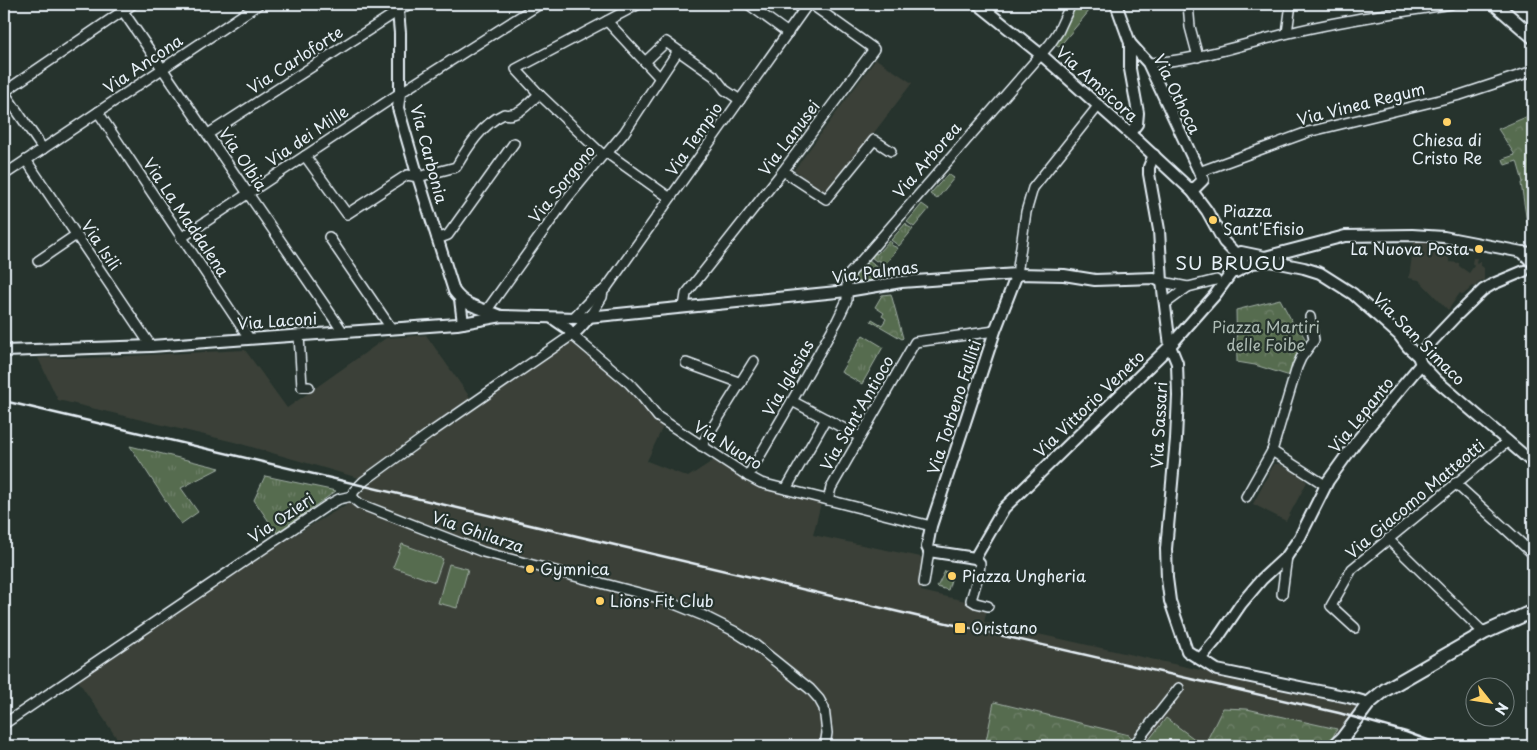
<svg xmlns="http://www.w3.org/2000/svg" width="1537" height="750" font-family="'Playpen Sans',sans-serif">
	<defs>
		<pattern id="grass-tufts" width="24" height="20" patternUnits="userSpaceOnUse" patternTransform="scale(1.25)"><rect width="24" height="20" fill="#576c50"/><path d="M3 7l-1-3M5 7V3M7 7l1-3M15 17l-1-3M17 17v-4M19 17l1-3" fill="none" stroke="#6f816a"/></pattern>
		<pattern id="forest-crowns" width="20" height="18" patternUnits="userSpaceOnUse" patternTransform="scale(1.25)"><rect width="20" height="18" fill="#576c50"/><path d="M2 6a3 3 0 1 1 6 0M12 15a3 3 0 1 1 6 0" fill="none" stroke="#6f816a"/></pattern>
	</defs>
	<rect width="100%" height="100%" fill="#26332d"/>
	<filter id="ink" filterUnits="userSpaceOnUse"><feTurbulence type="fractalNoise" baseFrequency=".02" numOctaves="2"/><feDisplacementMap in="SourceGraphic" scale="10" xChannelSelector="R" yChannelSelector="G"/><feConvolveMatrix kernelMatrix="1 2 1 2 8 2 1 2 1" color-interpolation-filters="sRGB"/></filter>
	<g filter="url(#ink)">
		<g fill="#3a4138">
			<polygon points="876,59 912,83 827,194 794,170"/>
			<polygon points="1414,241 1449,245 1449,262 1459,263 1459,266 1469,273 1474,266 1472,263 1473,258 1477,258 1476,262 1478,264 1478,262 1481,262 1480,265 1484,268 1484,280 1479,282 1475,287 1473,286 1463,295 1460,293 1448,310 1419,280 1409,278"/>
			<polygon points="426,335 474,403 572,335 665,422 647,461 688,477 714,460 752,485 821,503 813,535 926,558 921,591 988,606 984,622 1363,706 1329,746 1134,746 1128,742 1124,746 548,746 539,737 530,746 122,746 77,679 188,597 344,506 369,481 234,442 58,400 38,358 88,358 245,350 287,408 386,338"/>
			<polygon points="1274,464 1279,464 1295,472 1307,482 1286,521 1253,504"/>
		</g>
		<g fill="url(#grass-tufts)" stroke="#a0aea4">
			<polygon points="948,174 954,178 937,199 930,194"/>
			<polygon points="922,204 929,209 914,227 907,222"/>
			<polygon points="906,223 907,226 913,229 899,246 891,240"/>
			<polygon points="889,241 892,243 891,245 898,248 883,267 880,264 881,262 878,260 876,261 871,257 875,253 877,254"/>
			<polygon points="868,259 874,264 873,265 881,269 873,280 859,282 857,281 855,275"/>
			<polygon points="863,335 883,347 862,384 841,372"/>
			<polygon points="130,446 220,468 181,488 198,512 181,524"/>
			<polygon points="265,476 336,491 277,533 254,500"/>
			<polygon points="945,571 953,573 948,590 937,587"/>
		</g>
		<g fill="url(#forest-crowns)" stroke="#a0aea4">
			<polygon points="1087,4 1095,4 1059,47 1055,45 1076,7 1077,5"/>
			<polygon points="1533,105 1533,224 1527,223 1521,183 1523,182 1517,161 1505,165 1503,159 1515,155 1498,129 1533,114 1530,107"/>
			<polygon points="891,294 903,338 902,339 871,321 872,319 882,325 886,319 882,316 884,313 875,307 882,295"/>
			<polygon points="1280,299 1294,325 1299,328 1307,342 1296,359 1290,376 1255,365 1237,362 1236,310"/>
			<polygon points="994,702 1129,735 1133,740 1128,746 985,746"/>
			<polygon points="1223,708 1247,709 1337,729 1328,746 1204,746"/>
		</g>
		<g fill="#576c50" stroke="#a0aea4">
			<polygon points="402,544 443,559 435,582 393,567"/>
			<polygon points="449,564 468,569 457,608 438,603"/>
			<polygon points="1166,718 1200,743 1199,746 1144,746"/>
		</g>
		<g fill="none" stroke-linecap="round" stroke-linejoin="round">
			<g stroke="#e8f1f8" stroke-width="12">
				<g id="minor">
					<polyline points="118,4 343,332"/>
					<polyline points="748,4 788,33"/>
					<polyline points="1188,4 1190,27 1198,57"/>
					<polyline points="607,21 645,62"/>
					<polyline points="1287,33 1291,4"/>
					<polyline points="678,51 660,78 645,62 666,42 714,76 725,90 740,100"/>
					<path d="M1148,63C1195,61 1240,45 1285,34C1340,20 1396,13 1451,4"/>
					<polyline points="4,92 133,4"/>
					<polyline points="4,92 43,149"/>
					<polyline points="98,112 249,338"/>
					<polyline points="208,134 409,4"/>
					<polyline points="607,153 670,198"/>
					<polyline points="603,155 539,94 516,69 639,4"/>
					<path d="M305,156L347,214L407,175L418,177L456,167C468,147 482,124 504,114C518,118 530,102 539,94"/>
					<polyline points="26,160 151,346"/>
					<polyline points="783,171 826,199 874,140 891,151"/>
					<polyline points="1199,172 1308,132 1460,95 1533,71"/>
					<polyline points="4,175 259,4"/>
					<polyline points="329,237 391,328"/>
					<polyline points="181,238 400,93 540,4"/>
					<polyline points="437,239 448,235 514,143"/>
					<polyline points="38,261 76,235"/>
					<polyline points="1017,274 1026,212 1033,188 1099,105"/>
					<polyline points="1162,282 1188,287 1216,280"/>
					<polyline points="1165,304 1188,287"/>
					<polyline points="684,307 686,294 783,171 874,49 811,4"/>
					<polyline points="487,310 565,201 603,155 607,153 624,133 660,78"/>
					<polyline points="590,316 602,297 603,291"/>
					<polyline points="574,317 593,297 603,291 607,287 808,4"/>
					<polyline points="299,335 302,387 309,387"/>
					<polyline points="686,363 741,383"/>
					<polyline points="792,401 860,437"/>
					<polyline points="701,446 754,361"/>
					<polyline points="1272,451 1325,485"/>
					<polyline points="748,476 792,401 837,321 847,300 847,277 1050,44 1058,32 1071,4"/>
					<polyline points="1455,483 1533,554"/>
					<polyline points="786,489 826,419"/>
					<polyline points="352,496 354,491 364,481 430,433 572,335 629,383 642,397 658,417 748,476 761,483 931,526"/>
					<polyline points="352,496 355,500 360,504 483,552 662,599 704,616 734,631 754,644 810,689 819,699 824,708 827,733 825,746"/>
					<polyline points="1246,497 1272,451 1297,367 1301,358 1314,340 1310,317"/>
					<polyline points="828,500 831,488 915,342 995,331"/>
					<polyline points="1388,539 1484,633"/>
					<polyline points="975,558 980,563 979,573 971,600 976,603 988,606"/>
					<polyline points="924,583 929,551"/>
					<polyline points="1282,594 1287,556"/>
					<polyline points="1355,628 1331,606 1352,569 1508,441"/>
					<polyline points="4,724 328,505 339,499 352,496"/>
					<polyline points="1133,746 1179,688"/>
				</g>
			</g>
			<g stroke="#e8f1f8" stroke-width="14">
				<g id="tertiary">
					<path d="M393,4L398,11L400,33V93L398,108L418,177L454,291C466,308 483,308 501,316"/>
					<polyline points="978,4 1045,58 1138,141 1192,191 1207,211 1224,242 1240,258 1242,259"/>
					<polyline points="1116,4 1130,43 1148,63 1203,180 1192,191"/>
					<polyline points="1130,133 1137,124 1138,113 1130,69 1130,43"/>
					<polyline points="1154,155 1149,167 1149,174 1159,230 1162,282 1170,346 1177,363 1178,396 1176,439 1166,549 1167,578 1170,601 1187,651 1217,670 1348,697 1369,703"/>
					<polyline points="1241,252 1265,257 1345,236 1412,235 1444,237 1522,252"/>
					<polyline points="1530,260 1522,252 1533,253"/>
					<polyline points="1236,272 1252,263 1270,261 1304,268 1320,273 1353,294 1399,335 1408,347 1418,356 1421,364 1436,380 1533,463"/>
					<polyline points="1017,274 995,331 931,526 927,547 929,551 975,558 1004,508 1170,346 1215,295 1229,276 1242,261 1243,256 1246,254"/>
					<polyline points="460,299 463,323"/>
					<path d="M552,318L568,329L572,335C579,330 584,323 590,316"/>
					<polyline points="4,351 151,346 457,324 502,316 578,318 847,291 901,282 1017,274 1064,275 1095,280 1154,278 1162,282"/>
					<polyline points="1418,356 1455,317 1483,290 1493,284 1524,271"/>
					<polyline points="1200,659 1217,639 1241,604 1262,579 1287,556 1300,537 1328,481 1356,442 1421,364"/>
				</g>
			</g>
			<g stroke="#e8f1f8" stroke-width="16">
				<g id="secondary">
					<polyline points="1495,4 1533,37"/>
					<polyline points="1334,746 1342,739 1369,703 1385,690 1484,633 1533,611"/>
				</g>
			</g>
			<use href="#minor" stroke="#26332d" stroke-width="9"/>
			<use href="#tertiary" stroke="#26332d" stroke-width="10"/>
			<use href="#secondary" stroke="#26332d" stroke-width="12"/>
			<polyline stroke="#e8f1f8" stroke-width="2.5" points="4,401 916,616 1339,713 1406,732 1444,746"/>
		</g>
	</g>
	<g fill="#ffd166" stroke="#26332d" stroke-width="2">
		<circle cx="1447" cy="122" r="5"/>
		<circle cx="1213" cy="220" r="5"/>
		<circle cx="1479" cy="249" r="5"/>
		<circle cx="530" cy="569" r="5"/>
		<circle cx="952" cy="576" r="5"/>
		<circle cx="600" cy="601" r="5"/>
		<rect x="954" y="622" width="12" height="12" rx="2.5"/>
	</g>
	<g text-anchor="middle" stroke-width="4.5" stroke-linejoin="round" paint-order="stroke">
		<g font-size="16" fill="#e8f1f8" stroke="#26332d">
			<text transform="translate(295 60) rotate(-33)" y="6">Via Carloforte</text>
			<text transform="translate(143 64) rotate(-34)" y="6">Via Ancona</text>
			<text transform="translate(1097 84) rotate(42)" y="6">Via Amsicora</text>
			<text transform="translate(1177 94) rotate(64)" y="6">Via Othoca</text>
			<text transform="translate(1361 104) rotate(-14)" y="6">Via Vinea Regum</text>
			<text transform="translate(307 136) rotate(-34)" y="6">Via dei Mille</text>
			<text transform="translate(789 138) rotate(-53)" y="6">Via Lanusei</text>
			<text transform="translate(694 139) rotate(-55)" y="6">Via Tempio</text>
			<text transform="translate(429 154) rotate(75)" y="6">Via Carbonia</text>
			<text transform="translate(243 159) rotate(56)" y="6">Via Olbia</text>
			<text transform="translate(927 160) rotate(-49)" y="6">Via Arborea</text>
			<text transform="translate(562 184) rotate(-51)" y="6">Via Sorgono</text>
			<text transform="translate(186 217) rotate(56)" y="6">Via La Maddalena</text>
			<text transform="translate(101 245) rotate(56)" y="6">Via Isili</text>
			<text transform="translate(875 272) rotate(-7)" y="6">Via Palmas</text>
			<text transform="translate(277 321) rotate(-4)" y="6">Via Laconi</text>
			<text transform="translate(1419 339) rotate(45)" y="6">Via San Simaco</text>
			<text transform="translate(788 378) rotate(-60)" y="6">Via Iglesias</text>
			<text transform="translate(1089 404) rotate(-44)" y="6">Via Vittorio Veneto</text>
			<text transform="translate(954 407) rotate(-72)" y="6">Via Torbeno Falliti</text>
			<text transform="translate(857 413) rotate(-60)" y="6">Via Sant'Antioco</text>
			<text transform="translate(1361 415) rotate(-51)" y="6">Via Lepanto</text>
			<text transform="translate(1159 425) rotate(-87)" y="6">Via Sassari</text>
			<text transform="translate(728 445) rotate(32)" y="6">Via Nuoro</text>
			<text transform="translate(1415 499) rotate(-40)" y="6">Via Giacomo Matteotti</text>
			<text transform="translate(281 518) rotate(-34)" y="6">Via Ozieri</text>
			<text transform="translate(478 532) rotate(19)" y="6">Via Ghilarza</text>
		</g>
		<g font-size="16" fill="#e8f1f8" stroke="#26332d" text-anchor="start">
			<text x="1447" y="146" text-anchor="middle">Chiesa di<tspan x="1447" dy="18">Cristo Re</tspan></text>
			<text x="1223" y="217">Piazza<tspan x="1223" dy="18">Sant'Efisio</tspan></text>
			<text x="1469" y="255" text-anchor="end">La Nuova Posta</text>
			<text x="540" y="575">Gymnica</text>
			<text x="962" y="582">Piazza Ungheria</text>
			<text x="610" y="607">Lions Fit Club</text>
			<text x="971" y="634">Oristano</text>
		</g>
		<g font-size="16" fill="#aebcb5" stroke="#26332d">
			<text x="1266" y="333">Piazza Martiri<tspan x="1266" dy="18">delle Foibe</tspan></text>
		</g>
		<g font-size="19" letter-spacing="1" fill="#e8f1f8" stroke="#26332d">
			<text x="1231" y="270">SU BRUGU</text>
		</g>
	</g>
	<rect width="1537" height="750" fill="none" stroke="#26332d" stroke-width="20"/>
	<rect x="10" y="10" width="1517" height="730" fill="none" stroke="#e8f1f8" stroke-width="2" filter="url(#ink)"/>
	<g transform="translate(1490 702) rotate(120)"><circle r="24" fill="#26332d" stroke="#747f7e"/>
	<path d="M0-4L9 19L0 12L-9 19Z" fill="#ffd166"/>
	<text y="-8" font-size="14" font-weight="bold" text-anchor="middle" fill="#e8f1f8">N</text>
	</g>
</svg>
